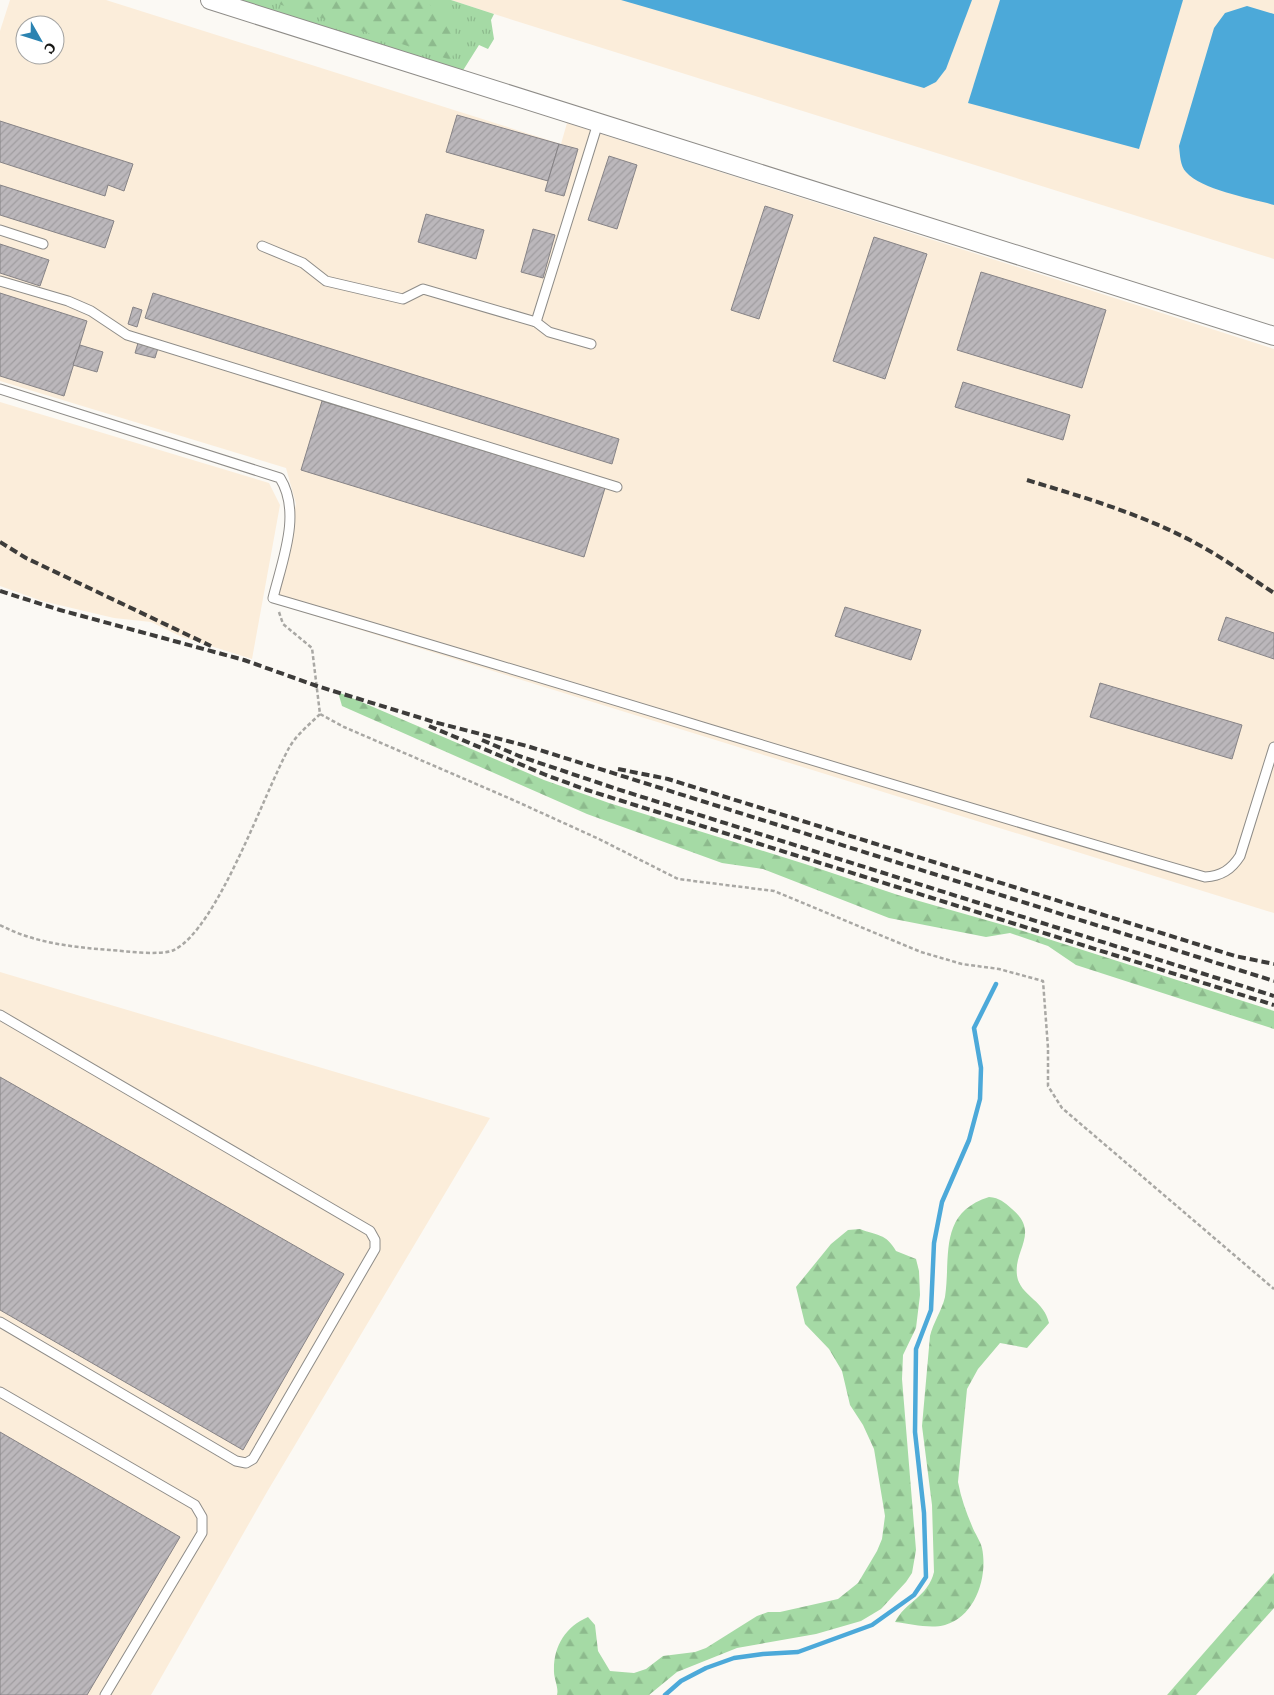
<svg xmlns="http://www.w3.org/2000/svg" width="1274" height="1695" font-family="Literata,serif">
	<defs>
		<pattern id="grass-tufts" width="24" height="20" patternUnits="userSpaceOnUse" patternTransform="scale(1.25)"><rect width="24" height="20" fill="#a5daa5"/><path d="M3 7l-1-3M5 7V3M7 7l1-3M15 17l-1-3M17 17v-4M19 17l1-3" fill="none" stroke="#8dba8d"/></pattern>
		<pattern id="forest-firs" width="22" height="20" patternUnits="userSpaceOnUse" patternTransform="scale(1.25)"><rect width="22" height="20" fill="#a5daa5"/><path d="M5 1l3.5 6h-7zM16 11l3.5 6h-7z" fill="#8dba8d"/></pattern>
		<pattern id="building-hatch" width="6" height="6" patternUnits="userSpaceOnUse" patternTransform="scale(1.25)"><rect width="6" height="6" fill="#bbb7bb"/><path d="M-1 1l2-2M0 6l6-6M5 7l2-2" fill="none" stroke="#a09da0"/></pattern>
	</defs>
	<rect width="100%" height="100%" fill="#fbf9f4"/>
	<g fill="#fbedda" fill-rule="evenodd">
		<path d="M10,0H106L561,144L567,123L1274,349V913L270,602L296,504L286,468L0,381V31ZM25,25H55V55H25Z"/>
		<polygon points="451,0 1274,0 1274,259 494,14"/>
		<polygon points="0,402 269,483 280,505 252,659 182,637 151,622 114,618 42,601 0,586"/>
		<polygon points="0,972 490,1118 267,1492 151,1695 0,1695"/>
	</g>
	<polygon fill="url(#grass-tufts)" points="223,0 451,0 494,14 491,20 494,39 488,49 479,45 462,72"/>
	<g fill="url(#forest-firs)">
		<polygon points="266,0 423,0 448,18 455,28 455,50 451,60"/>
		<polygon points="338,692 544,780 609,803 805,864 898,895 1014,928 1274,1011 1274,1029 1076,965 1048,946 1010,933 986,937 889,918 763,869 722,863 587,814 342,706"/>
		<path d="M989,1197C1000,1198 1004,1202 1012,1209C1042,1234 1010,1252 1018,1280C1024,1297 1044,1301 1049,1323L1027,1348L1000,1343L978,1369L967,1389L958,1482C961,1498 966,1512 972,1526C975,1534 980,1540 982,1548C988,1576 976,1616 945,1625C930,1629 911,1624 895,1622C905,1602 928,1597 934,1572L932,1505L922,1426L930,1336C933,1323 942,1310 945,1297C951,1256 938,1213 989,1197Z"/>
		<path d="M860,1229C877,1236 886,1233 896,1251L916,1259L919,1271L920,1295L916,1328L903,1355L902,1379L916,1550L912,1573L906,1582L881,1609L861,1621L816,1634L737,1648L677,1672L649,1695H557C559,1688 554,1679 554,1672C553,1647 565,1627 588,1617L595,1625L598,1651L610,1671L634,1673L646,1669L663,1656L695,1652L706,1648L757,1616L768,1612H780L838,1599L858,1583L877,1551L882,1539L885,1516L874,1449L863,1425L850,1405L842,1371L829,1349L805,1324L796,1287L831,1244L848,1230Z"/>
		<polygon points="1274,1573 1274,1608 1196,1695 1167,1695"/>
	</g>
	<g fill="#4ca9d9">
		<polygon points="621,0 972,0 946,69 936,82 924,88"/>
		<polygon points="1000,0 1183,0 1139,149 968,103"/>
		<path d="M1247,6L1274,14V205C1250,198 1202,190 1186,172C1180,166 1180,154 1179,146L1214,28L1225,13Z"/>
	</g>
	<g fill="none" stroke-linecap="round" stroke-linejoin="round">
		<polyline stroke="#4ca9d9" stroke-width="4.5" points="665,1695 681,1681 706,1668 734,1658 763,1654 798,1652 872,1625 914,1595 926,1577 924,1513 915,1432 916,1349 931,1310 934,1243 942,1202 969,1140 980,1099 981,1068 974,1028 996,984"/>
	</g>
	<g fill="url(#building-hatch)" stroke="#868386">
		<polygon points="457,115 559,144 548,181 446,152"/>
		<polygon points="0,121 133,164 124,191 108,185 105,196 0,162"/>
		<polygon points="559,144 578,149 564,196 545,191"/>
		<polygon points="609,156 637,165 617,229 588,220"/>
		<polygon points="0,185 114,221 105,248 0,215"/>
		<polygon points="765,206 793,215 759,319 731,310"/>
		<polygon points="426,214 484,230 476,259 418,242"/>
		<polygon points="533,229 555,235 543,278 521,272"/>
		<polygon points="874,237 927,254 885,379 833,361"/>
		<polygon points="0,244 49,260 40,286 0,273"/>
		<polygon points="981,272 1106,310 1082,388 957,350"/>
		<polygon points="0,293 87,321 64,396 0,376"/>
		<polygon points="153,293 619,439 612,464 145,318"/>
		<polygon points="133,307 142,310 137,327 128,324"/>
		<polygon points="138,343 158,348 155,358 135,353"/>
		<polygon points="80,345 103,352 97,372 73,365"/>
		<polygon points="963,382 1070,415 1063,440 955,407"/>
		<polygon points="322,401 605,488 584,557 301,470"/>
		<polygon points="845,607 921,630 911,660 835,636"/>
		<polygon points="1226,617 1274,633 1274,659 1218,640"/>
		<polygon points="1100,683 1242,725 1232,759 1090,717"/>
		<polygon points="0,1077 344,1274 243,1450 0,1310"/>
		<polygon points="0,1432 180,1537 87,1695 0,1695"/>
	</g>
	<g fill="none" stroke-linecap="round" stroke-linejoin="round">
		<g stroke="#8e8c88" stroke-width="11">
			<g id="service">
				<polyline points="0,230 43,244"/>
				<polyline points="262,246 303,263 326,281 403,299 423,289 536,322 549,332 591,344"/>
				<polyline points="0,281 68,301 91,311 127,335 617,487"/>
				<polyline points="536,322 598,123"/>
				<path d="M0,389L280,478C302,513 282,561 273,598C584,689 893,787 1205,877C1221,876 1231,870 1240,856L1274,747"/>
				<polyline points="0,1015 370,1231 375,1240 375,1249 253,1459 246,1463 236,1461 0,1322"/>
				<polyline points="0,1392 195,1505 202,1517 202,1533 105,1695"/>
			</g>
		</g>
		<g stroke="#8e8c88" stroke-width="20">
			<polyline id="minor" points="210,0 1274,336"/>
		</g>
		<g stroke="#a9a8a4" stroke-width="2.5" stroke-dasharray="4 2.5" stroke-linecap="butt">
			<polyline points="279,612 283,624 312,648 320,714 344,727 511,799 599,839 678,879 774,891 921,952 962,964 999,969 1043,981 1048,1048 1048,1086 1062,1108 1274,1289"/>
			<path d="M0,925C34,943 72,947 110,950C126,951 160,956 174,950C218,928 264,793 289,748C296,735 310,724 320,714"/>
		</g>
		<use href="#service" stroke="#fff" stroke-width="9"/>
		<use href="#minor" stroke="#fff" stroke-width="18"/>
		<g stroke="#3d3c3a" stroke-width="4" stroke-dasharray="8 4" stroke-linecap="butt">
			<path d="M1027,480C1086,498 1145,515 1199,545C1225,559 1249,577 1274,593"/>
			<polyline points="0,542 26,558 211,646"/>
			<polyline points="0,591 60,610 244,660 317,686 434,722 527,746 1274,981"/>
			<polyline points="429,726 546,775 587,790 1274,1005"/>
			<polyline points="482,740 519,756 617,789 1274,996"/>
			<polyline points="618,769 668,779 1235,956 1274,964"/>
		</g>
	</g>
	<g transform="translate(40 40) rotate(129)"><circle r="24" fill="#ffffff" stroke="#a2a2a1"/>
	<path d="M0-4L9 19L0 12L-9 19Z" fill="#2b83b1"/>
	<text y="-8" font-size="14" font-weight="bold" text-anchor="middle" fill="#171715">С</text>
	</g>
</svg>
